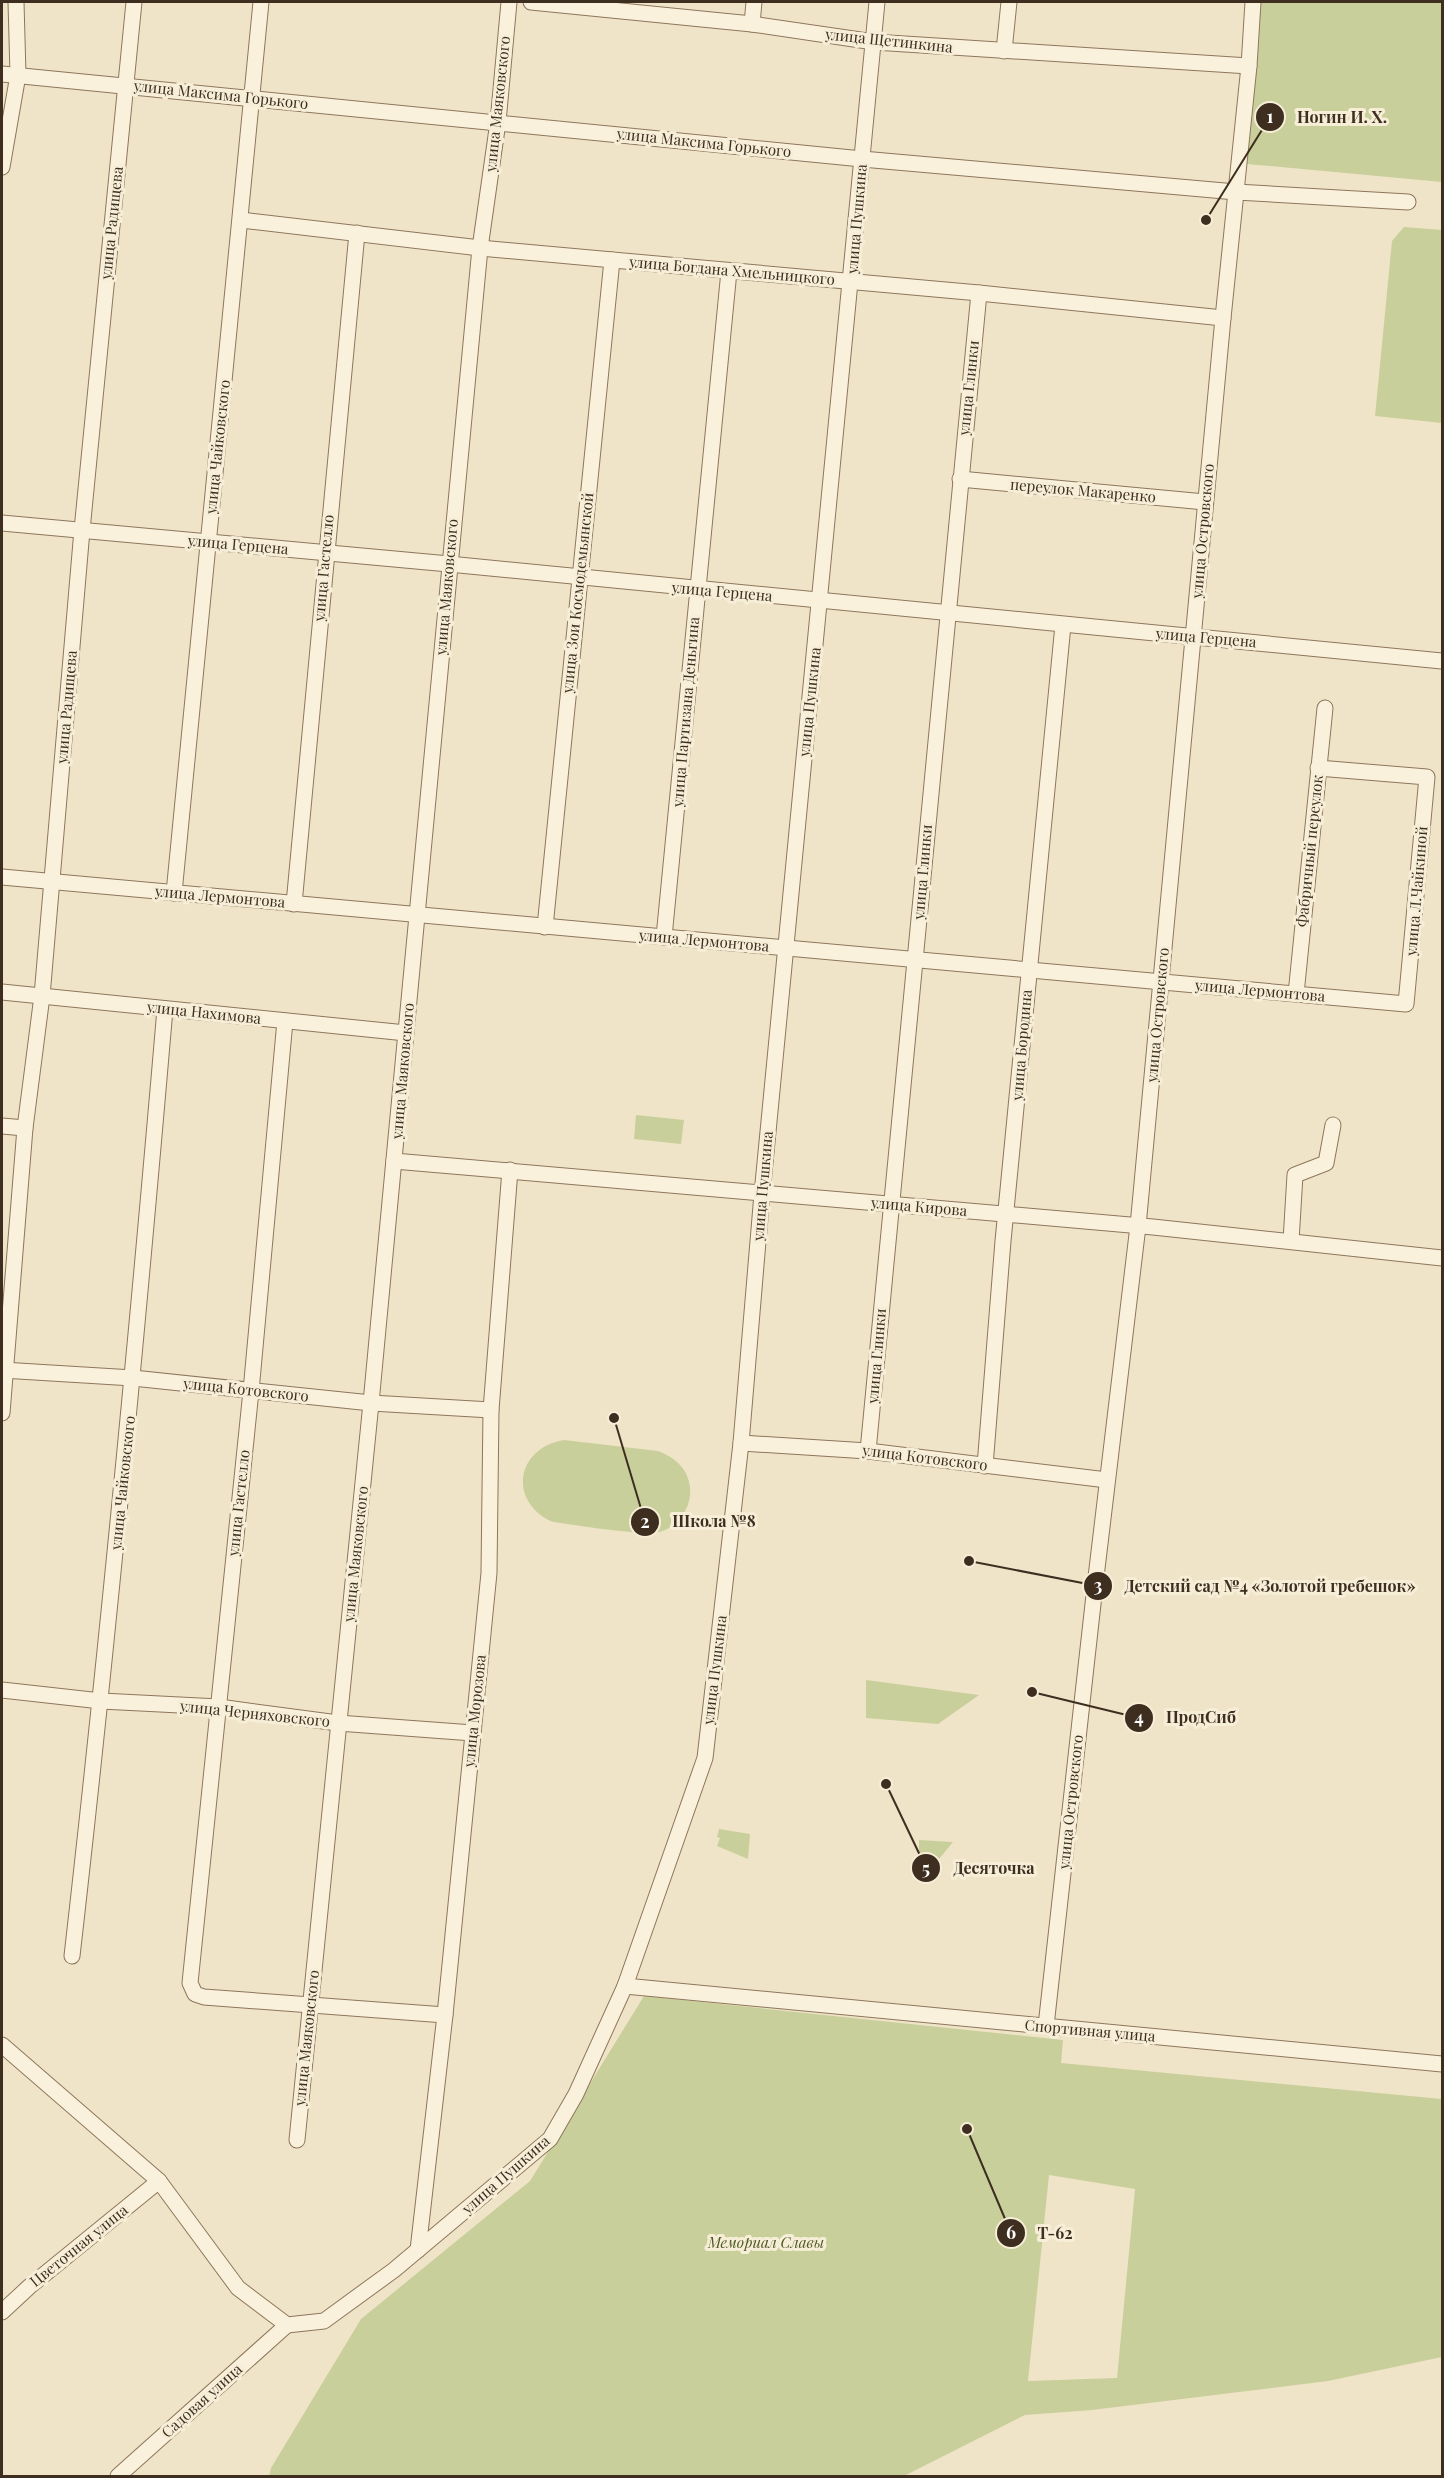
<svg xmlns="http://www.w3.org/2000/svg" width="1444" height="2478" font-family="'Playfair Display',serif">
	<rect width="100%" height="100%" fill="#f0e4c8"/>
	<g fill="#c9cf9b" fill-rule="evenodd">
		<polygon points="1261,2 1442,2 1442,182 1247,164"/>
		<polygon points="1404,227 1442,230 1442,423 1375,416 1392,241"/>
		<polygon points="636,1115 684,1120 681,1144 634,1139"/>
		<path d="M564,1440L658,1451C674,1457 688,1468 690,1487C692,1505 681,1524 663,1531C645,1537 576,1525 553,1522C508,1503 515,1448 564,1440Z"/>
		<polygon points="866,1680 979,1695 938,1724 866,1718"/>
		<polygon points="719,1829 750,1834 748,1859 717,1846 720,1838 717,1837"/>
		<polygon points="919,1840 953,1842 925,1876 919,1865"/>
		<path d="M644,1996L1063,2040L1061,2063L1442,2099V2357L1328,2381L1092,2410L1025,2415L904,2476H269L271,2468L361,2319L530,2181ZM1049,2175L1135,2189L1117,2378L1028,2381Z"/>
	</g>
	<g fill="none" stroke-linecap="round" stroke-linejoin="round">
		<g stroke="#8d765c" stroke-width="17">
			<g id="minor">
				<polyline points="531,2 752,24 874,42 1249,66"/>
				<polyline points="752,24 754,2"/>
				<polyline points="1004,51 1009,2"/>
				<polyline points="2,74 862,159 1236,192 1408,202"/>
				<polyline points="2,167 18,75 16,2"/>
				<polyline points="241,220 480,248 979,293 1223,318"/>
				<polyline points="960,479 1205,502"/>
				<polyline points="2,523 449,564 1442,661"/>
				<polyline points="2,877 1406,1004 1427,777 1318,768"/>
				<polyline points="174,893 261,2"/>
				<polyline points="294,904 357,233"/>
				<polyline points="545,927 612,260"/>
				<polyline points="664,937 729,271"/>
				<polyline points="2,992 406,1033"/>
				<polyline points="1296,994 1325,708"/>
				<polyline points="285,1021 251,1391 190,1983 195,1994 204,1997 445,2015"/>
				<polyline points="2,1126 25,1128"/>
				<polyline points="394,1161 1153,1227 1442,1258"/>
				<polyline points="1291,1241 1295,1175 1326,1163 1333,1125"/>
				<polyline points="2,1370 133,1378 371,1403 491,1410"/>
				<polyline points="2,1413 25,1128 42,996 82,530 134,2"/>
				<polyline points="741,1443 868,1451 1107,1480"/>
				<polyline points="868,1451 979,293"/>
				<polyline points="985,1466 1003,1241 1063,625"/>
				<polyline points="2,1690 101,1701 219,1707 338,1723 473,1733"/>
				<path d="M72,1956C108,1641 138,1325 165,1009"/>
				<polyline points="625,1986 1442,2064"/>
				<polyline points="1046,2026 1096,1577 1138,1226 1223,318 1249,66 1253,2"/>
				<polyline points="2,2045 159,2181 238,2288 287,2325 324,2321 394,2270 550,2139 576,2094 625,1986 705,1758 741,1443 762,1194 877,2"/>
				<polyline points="297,2140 371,1403 480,248 498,122 509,2"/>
				<polyline points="418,2250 445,2015 489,1573 491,1410 510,1170"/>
				<polyline points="2,2312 30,2286 159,2181"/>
				<polyline points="118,2476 287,2325"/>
			</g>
		</g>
		<use href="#minor" stroke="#faf1dc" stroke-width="15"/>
	</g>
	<g text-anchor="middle" stroke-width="6" stroke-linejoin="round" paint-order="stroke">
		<g font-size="15" fill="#3d2e20" stroke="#f7eed8">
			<text transform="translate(889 41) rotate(6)" y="5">улица Щетинкина</text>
			<text transform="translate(221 95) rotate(6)" y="5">улица Максима Горького</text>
			<text transform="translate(498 104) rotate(-84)" y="5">улица Маяковского</text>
			<text transform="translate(704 143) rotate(6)" y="5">улица Максима Горького</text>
			<text transform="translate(857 219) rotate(-85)" y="5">улица Пушкина</text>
			<text transform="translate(112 223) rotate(-84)" y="5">улица Радищева</text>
			<text transform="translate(732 271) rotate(5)" y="5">улица Богдана Хмельницкого</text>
			<text transform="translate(969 388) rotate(-84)" y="5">улица Глинки</text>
			<text transform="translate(218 447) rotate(-84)" y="5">улица Чайковского</text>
			<text transform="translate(1083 491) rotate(5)" y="5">переулок Макаренко</text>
			<text transform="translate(1203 531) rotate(-85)" y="5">улица Островского</text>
			<text transform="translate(238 545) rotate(5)" y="5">улица Герцена</text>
			<text transform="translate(324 568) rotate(-85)" y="5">улица Гастелло</text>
			<text transform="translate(447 587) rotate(-85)" y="5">улица Маяковского</text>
			<text transform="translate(722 592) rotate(5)" y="5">улица Герцена</text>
			<text transform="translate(578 593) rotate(-84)" y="5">улица Зои Космодемьянской</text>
			<text transform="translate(1206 638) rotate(5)" y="5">улица Герцена</text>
			<text transform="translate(810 702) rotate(-84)" y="5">улица Пушкина</text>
			<text transform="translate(67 707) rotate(-85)" y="5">улица Радищева</text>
			<text transform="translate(686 712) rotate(-85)" y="5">улица Партизана Деньгина</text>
			<text transform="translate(1310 851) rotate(-84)" y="5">Фабричный переулок</text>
			<text transform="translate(923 872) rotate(-85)" y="5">улица Глинки</text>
			<text transform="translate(1417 891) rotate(-85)" y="5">улица Л.Чайкиной</text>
			<text transform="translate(220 897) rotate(5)" y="5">улица Лермонтова</text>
			<text transform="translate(704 941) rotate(5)" y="5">улица Лермонтова</text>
			<text transform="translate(1260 991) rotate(5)" y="5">улица Лермонтова</text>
			<text transform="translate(204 1013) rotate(6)" y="5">улица Нахимова</text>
			<text transform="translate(1158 1015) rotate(-85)" y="5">улица Островского</text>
			<text transform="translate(1022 1045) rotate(-85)" y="5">улица Бородина</text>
			<text transform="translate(403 1071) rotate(-85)" y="5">улица Маяковского</text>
			<text transform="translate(763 1186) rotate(-85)" y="5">улица Пушкина</text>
			<text transform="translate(919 1207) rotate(5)" y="5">улица Кирова</text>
			<text transform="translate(877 1356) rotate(-85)" y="5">улица Глинки</text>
			<text transform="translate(246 1390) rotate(6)" y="5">улица Котовского</text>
			<text transform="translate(925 1458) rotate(7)" y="5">улица Котовского</text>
			<text transform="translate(123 1483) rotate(-84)" y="5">улица Чайковского</text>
			<text transform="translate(239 1503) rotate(-84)" y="5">улица Гастелло</text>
			<text transform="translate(356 1554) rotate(-84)" y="5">улица Маяковского</text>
			<text transform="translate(715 1670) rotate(-83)" y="5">улица Пушкина</text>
			<text transform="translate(475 1711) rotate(-84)" y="5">улица Морозова</text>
			<text transform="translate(255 1714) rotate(6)" y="5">улица Черняховского</text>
			<text transform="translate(1071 1802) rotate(-84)" y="5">улица Островского</text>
			<text transform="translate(1090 2031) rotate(5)" y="5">Спортивная улица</text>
			<text transform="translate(307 2038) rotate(-84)" y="5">улица Маяковского</text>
			<text transform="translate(506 2175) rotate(-41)" y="5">улица Пушкина</text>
			<text transform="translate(79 2246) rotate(-39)" y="5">Цветочная улица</text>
			<text transform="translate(202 2401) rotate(-42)" y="5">Садовая улица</text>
		</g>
		<g font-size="15" font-style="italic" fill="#4d5a26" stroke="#f7eed8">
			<text x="766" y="2248">Мемориал Славы</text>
		</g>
	</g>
	<path fill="none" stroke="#3d2e20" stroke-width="2" d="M1206 220L1270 117M614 1418L645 1522M969 1561L1098 1586M1032 1692L1139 1718M886 1784L926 1868M967 2129L1011 2233"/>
	<g fill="#3d2e20" stroke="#f7eed8" stroke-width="2">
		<circle cx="1206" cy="220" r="6"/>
		<circle cx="614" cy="1418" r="6"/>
		<circle cx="969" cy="1561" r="6"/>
		<circle cx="1032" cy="1692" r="6"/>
		<circle cx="886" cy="1784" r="6"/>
		<circle cx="967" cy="2129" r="6"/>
		<circle cx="1270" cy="117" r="15"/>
		<circle cx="645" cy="1522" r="15"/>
		<circle cx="1098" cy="1586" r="15"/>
		<circle cx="1139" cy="1718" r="15"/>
		<circle cx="926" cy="1868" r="15"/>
		<circle cx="1011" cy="2233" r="15"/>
	</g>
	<g font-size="18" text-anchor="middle" font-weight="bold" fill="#fff">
		<text x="1270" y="123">1</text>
		<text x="645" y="1528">2</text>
		<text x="1098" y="1592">3</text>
		<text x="1139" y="1724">4</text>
		<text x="926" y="1875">5</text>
		<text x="1011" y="2239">6</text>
	</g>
	<g font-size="16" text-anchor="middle" font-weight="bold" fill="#3d2e20" stroke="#f7eed8" stroke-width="6" stroke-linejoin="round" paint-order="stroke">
		<text x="1342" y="123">Ногин И. Х.</text>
		<text x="714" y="1527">Школа №8</text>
		<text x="1270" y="1592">Детский сад №4 «Золотой гребешок»</text>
		<text x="1201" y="1723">ПродСиб</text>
		<text x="994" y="1874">Десяточка</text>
		<text x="1055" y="2239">Т-62</text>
	</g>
	<rect width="1444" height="2478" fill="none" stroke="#3d2e20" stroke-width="6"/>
</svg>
